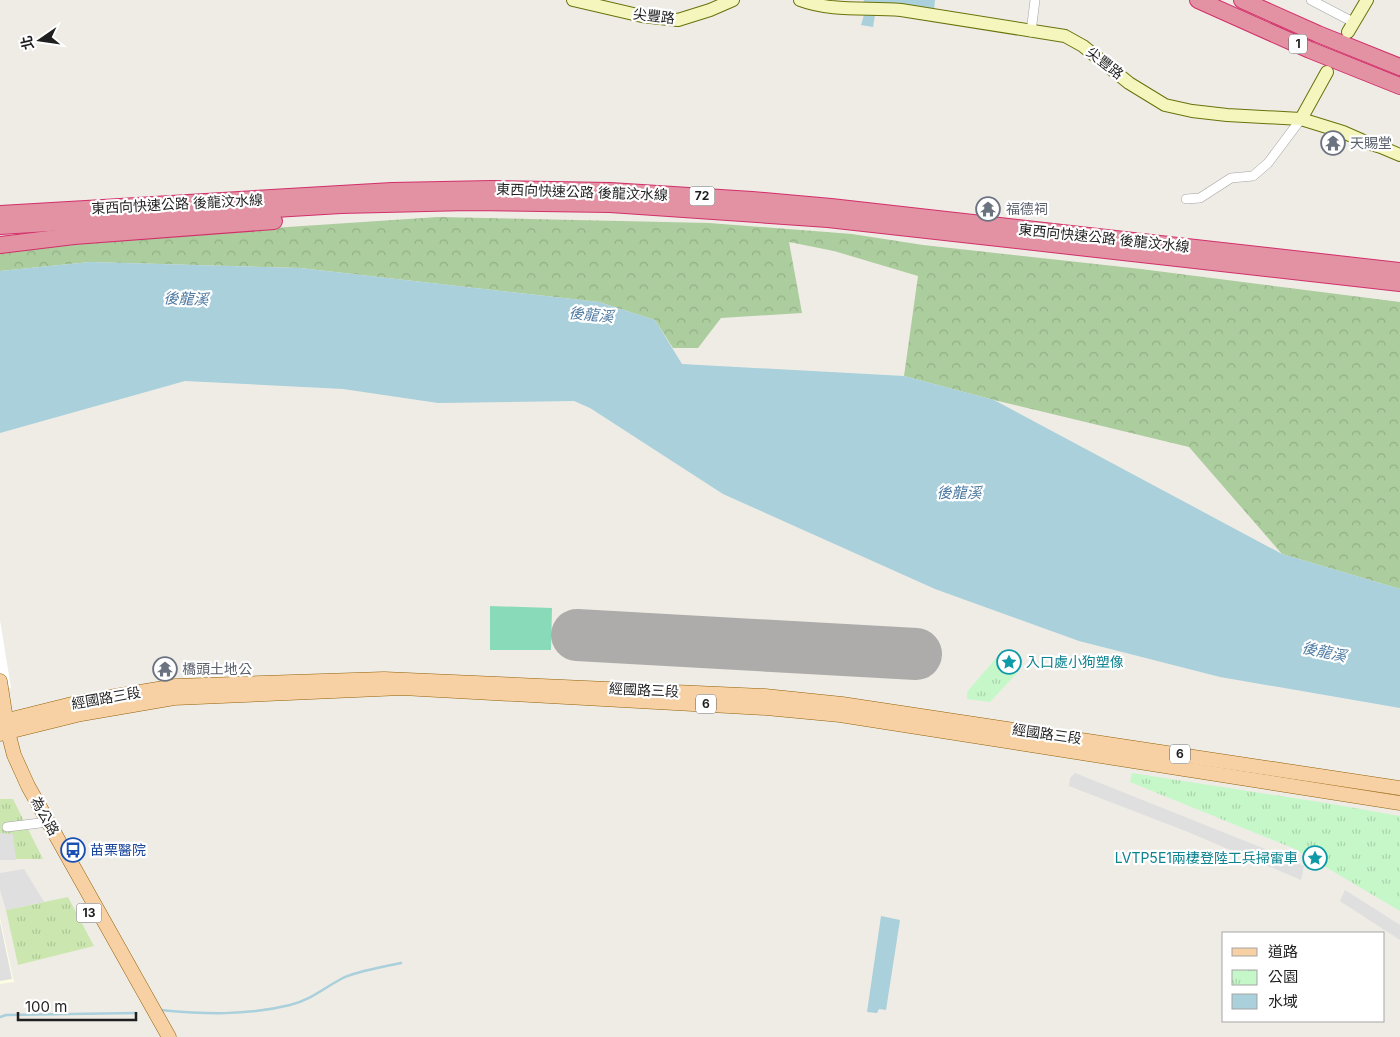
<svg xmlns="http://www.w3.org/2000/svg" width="1400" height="1037" font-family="Inter,'Noto Sans TC',sans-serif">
	<defs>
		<pattern id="grass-tufts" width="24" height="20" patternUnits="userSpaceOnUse" patternTransform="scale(1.25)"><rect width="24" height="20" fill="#cbe7af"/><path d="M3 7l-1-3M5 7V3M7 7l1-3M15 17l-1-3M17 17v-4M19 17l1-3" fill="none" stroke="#aec696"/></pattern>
		<pattern id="forest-crowns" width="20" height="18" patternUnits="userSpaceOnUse" patternTransform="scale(1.25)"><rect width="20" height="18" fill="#accd9d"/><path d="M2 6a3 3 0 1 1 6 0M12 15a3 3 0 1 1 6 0" fill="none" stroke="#94b087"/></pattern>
		<pattern id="park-tufts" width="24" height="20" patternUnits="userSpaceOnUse" patternTransform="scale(1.25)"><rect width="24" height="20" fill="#c6f7c9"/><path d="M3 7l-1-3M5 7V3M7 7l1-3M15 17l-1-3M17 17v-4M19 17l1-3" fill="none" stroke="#aad3ac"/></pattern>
	</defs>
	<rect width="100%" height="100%" fill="#efece6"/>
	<polygon fill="#fdfde1" points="0,918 14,982 0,984"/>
	<g fill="url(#grass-tufts)">
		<polygon points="0,799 13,799 43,859 0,859"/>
		<polygon points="68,897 94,946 18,965 6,910"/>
	</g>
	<polygon fill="url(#forest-crowns)" points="438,217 709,223 852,234 923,245 1141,269 1400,302 1400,589 1282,554 1189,447 994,400 904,376 918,276 834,251 789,242 802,313 721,318 698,348 673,348 655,320 599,302 300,268 90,262 0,271 0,249 184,234"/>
	<g fill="url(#park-tufts)">
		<polygon points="1001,656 1018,672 990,702 967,699 967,692 996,658"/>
		<polygon points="1132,773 1326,803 1400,816 1400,911 1295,849 1130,782"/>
	</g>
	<polygon fill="#88dab9" points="490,606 552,608 551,650 490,650"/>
	<g fill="#dfdfdf">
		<polygon points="1075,773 1280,855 1304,866 1301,880 1188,832 1069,786 1070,778"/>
		<polygon points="0,833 13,834 16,860 0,860"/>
		<polygon points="24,869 44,902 6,910 0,890 0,873"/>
		<polygon points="1345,890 1400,925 1400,940 1340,901"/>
		<polygon points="0,922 12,979 0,981"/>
	</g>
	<g fill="#a9d0db">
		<polygon points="864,0 935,0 934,11 863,3"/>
		<polygon points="864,15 875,15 873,27 861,25"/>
		<polygon points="90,262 300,268 599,302 655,320 682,364 904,376 994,400 1282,554 1400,589 1400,708 1220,677 1079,641 935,589 723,494 590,408 574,401 438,403 343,389 185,381 0,433 0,271"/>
		<polygon points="881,916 900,920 886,1010 879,1009 877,1013 867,1012"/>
	</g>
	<polygon fill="#fff" points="0,620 11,688 0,690"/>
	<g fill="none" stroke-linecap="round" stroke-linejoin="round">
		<g stroke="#a9d0db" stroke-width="2.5">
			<path d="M160,1010C204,1014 246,1016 290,1005C309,1001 324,988 341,979C356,971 384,967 401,963"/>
			<polyline points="0,1017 6,1015 136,1013"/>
		</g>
		<polyline stroke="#aeacaa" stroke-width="52" points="577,635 916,654"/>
		<g stroke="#a3a3a3" stroke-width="10">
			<g id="street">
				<polyline points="1311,0 1353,22"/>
				<polyline points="1031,32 1035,0"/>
				<polyline points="1186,199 1200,198 1231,178 1253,176 1268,163 1301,119"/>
				<polyline points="7,827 40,823 46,819"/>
			</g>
		</g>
		<g stroke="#69720b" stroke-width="14">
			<g id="secondary">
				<polyline points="573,0 642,16 678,20 710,10 733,0"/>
				<path d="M800,0C832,12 867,7 901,10L1065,36L1083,46L1129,83L1165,105L1192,111L1227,115L1301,119L1343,132L1368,143L1381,147L1400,155"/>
				<polyline points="1348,32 1367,0"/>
				<polyline points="1301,119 1327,72"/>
			</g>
		</g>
		<g stroke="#936208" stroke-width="15">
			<g id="primary">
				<polyline points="0,681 8,732 14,755 28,786 169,1037"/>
				<polyline points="0,722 80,702 176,686 384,679 765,696 842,704 1400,788"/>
				<polyline points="0,734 81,714 174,698 402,688 766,708 840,715 1400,803"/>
			</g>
		</g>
		<g stroke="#d22f6a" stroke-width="18">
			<g id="highway">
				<polyline points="1198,0 1310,50 1400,86"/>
				<polyline points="1242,0 1318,34 1400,67"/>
				<polyline points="0,214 392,191 492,189 610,191 752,200 831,207 1400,271"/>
				<polyline points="0,226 341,205 469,202 610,204 828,219 1400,283"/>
				<polyline points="0,245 74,236 274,221"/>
			</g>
		</g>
		<use href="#street" stroke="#fff" stroke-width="9"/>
		<use href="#secondary" stroke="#f5f6bd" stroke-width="12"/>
		<use href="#primary" stroke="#f7d1a4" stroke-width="14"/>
		<use href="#highway" stroke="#e292a3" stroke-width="16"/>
	</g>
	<defs>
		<g id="temple-ring" transform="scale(1.25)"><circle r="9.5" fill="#fff" stroke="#6b7280" stroke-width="1.5"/><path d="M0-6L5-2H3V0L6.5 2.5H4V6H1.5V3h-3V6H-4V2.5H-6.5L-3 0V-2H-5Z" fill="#6b7280"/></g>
		<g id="sight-ring" transform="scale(1.25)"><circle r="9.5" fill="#fff" stroke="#0f9aa8" stroke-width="1.5"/><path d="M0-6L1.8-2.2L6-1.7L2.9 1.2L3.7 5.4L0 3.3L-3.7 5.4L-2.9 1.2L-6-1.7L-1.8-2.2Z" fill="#0f9aa8"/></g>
		<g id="bus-ring" transform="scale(1.25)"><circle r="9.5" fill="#fff" stroke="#1a4fb4" stroke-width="1.5"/><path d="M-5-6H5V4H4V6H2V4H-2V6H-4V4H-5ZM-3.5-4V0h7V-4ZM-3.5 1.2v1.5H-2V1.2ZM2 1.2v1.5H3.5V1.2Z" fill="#1a4fb4"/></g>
	</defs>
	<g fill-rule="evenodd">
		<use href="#temple-ring" x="1333" y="143"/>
		<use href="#temple-ring" x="988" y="209"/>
		<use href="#sight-ring" x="1009" y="662"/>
		<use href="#temple-ring" x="165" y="669"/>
		<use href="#bus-ring" x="73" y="850"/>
		<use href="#sight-ring" x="1315" y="858"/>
	</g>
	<g text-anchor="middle" stroke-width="4.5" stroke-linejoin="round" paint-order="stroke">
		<g fill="#fff" stroke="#626262" stroke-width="1">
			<rect x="1289" y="34.5" width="18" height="19" rx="4"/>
			<rect x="689.5" y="186.5" width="25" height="19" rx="4"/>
			<rect x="696" y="694.5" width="20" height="19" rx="4"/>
			<rect x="1170" y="744.5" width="20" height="19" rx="4"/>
			<rect x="76.5" y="903.5" width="25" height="19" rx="4"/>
		</g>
		<g font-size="12" font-weight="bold" fill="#1f1f1f">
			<text x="1298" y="48">1</text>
			<text x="702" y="200">72</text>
			<text x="706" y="708">6</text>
			<text x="1180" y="758">6</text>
			<text x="89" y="917">13</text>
		</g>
		<g font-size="14" fill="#1f1f1f" stroke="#fff">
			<text transform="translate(654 16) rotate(7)" y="5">尖豐路</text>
			<text transform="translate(1105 63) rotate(38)" y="5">尖豐路</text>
			<text transform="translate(582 192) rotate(2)" y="5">東西向快速公路 後龍汶水線</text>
			<text transform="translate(177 204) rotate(-3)" y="5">東西向快速公路 後龍汶水線</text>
			<text transform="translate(1104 238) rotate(6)" y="5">東西向快速公路 後龍汶水線</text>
			<text transform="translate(644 690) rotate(3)" y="5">經國路三段</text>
			<text transform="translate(106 698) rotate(-10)" y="5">經國路三段</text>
			<text transform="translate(1047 734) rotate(8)" y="5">經國路三段</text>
			<text transform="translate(45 816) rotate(61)" y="5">為公路</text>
		</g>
		<g font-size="14" fill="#5b616d" stroke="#fff" text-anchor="start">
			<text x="1350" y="148">天賜堂</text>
			<text x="1006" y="214">福德祠</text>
			<text x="182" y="674">橋頭土地公</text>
		</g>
		<g font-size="14" fill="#0d838f" stroke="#fff" text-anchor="start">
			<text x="1026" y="667">入口處小狗塑像</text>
			<text x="1298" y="863" text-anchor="end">LVTP5E1兩棲登陸工兵掃雷車</text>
		</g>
		<g font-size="14" fill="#164399" stroke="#fff" text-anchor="start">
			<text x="90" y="855">苗栗醫院</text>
		</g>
		<g font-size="15" font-style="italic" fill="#4d7aa2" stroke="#fff">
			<text transform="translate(186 299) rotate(2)" y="5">後龍溪</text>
			<text transform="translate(591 315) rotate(5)" y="5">後龍溪</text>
			<text x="959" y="498">後龍溪</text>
			<text transform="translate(1324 652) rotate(12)" y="5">後龍溪</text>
		</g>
	</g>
	<rect x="1222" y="932" width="162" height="90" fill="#ffffff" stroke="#a5a5a5"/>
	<rect x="1232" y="948" width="25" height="8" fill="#f7d1a4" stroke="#a5a5a5"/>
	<text x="1268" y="957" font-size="15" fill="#1f1f1f">道路</text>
	<rect x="1232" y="970" width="25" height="15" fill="url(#park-tufts)" stroke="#a5a5a5"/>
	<text x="1268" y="982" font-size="15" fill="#1f1f1f">公園</text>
	<rect x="1232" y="994" width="25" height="15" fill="#a9d0db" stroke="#a5a5a5"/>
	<text x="1268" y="1007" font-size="15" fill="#1f1f1f">水域</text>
	<g transform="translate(40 40) rotate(257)" stroke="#ffffff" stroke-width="4" paint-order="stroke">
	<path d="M0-4L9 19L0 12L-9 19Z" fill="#1f1f1f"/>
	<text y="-8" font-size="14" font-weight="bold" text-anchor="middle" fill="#1f1f1f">北</text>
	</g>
	<path d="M18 1012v8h118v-8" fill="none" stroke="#1f1f1f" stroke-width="2.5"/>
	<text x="25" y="1012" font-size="15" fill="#1f1f1f" stroke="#ffffff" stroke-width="4" paint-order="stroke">100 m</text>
</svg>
